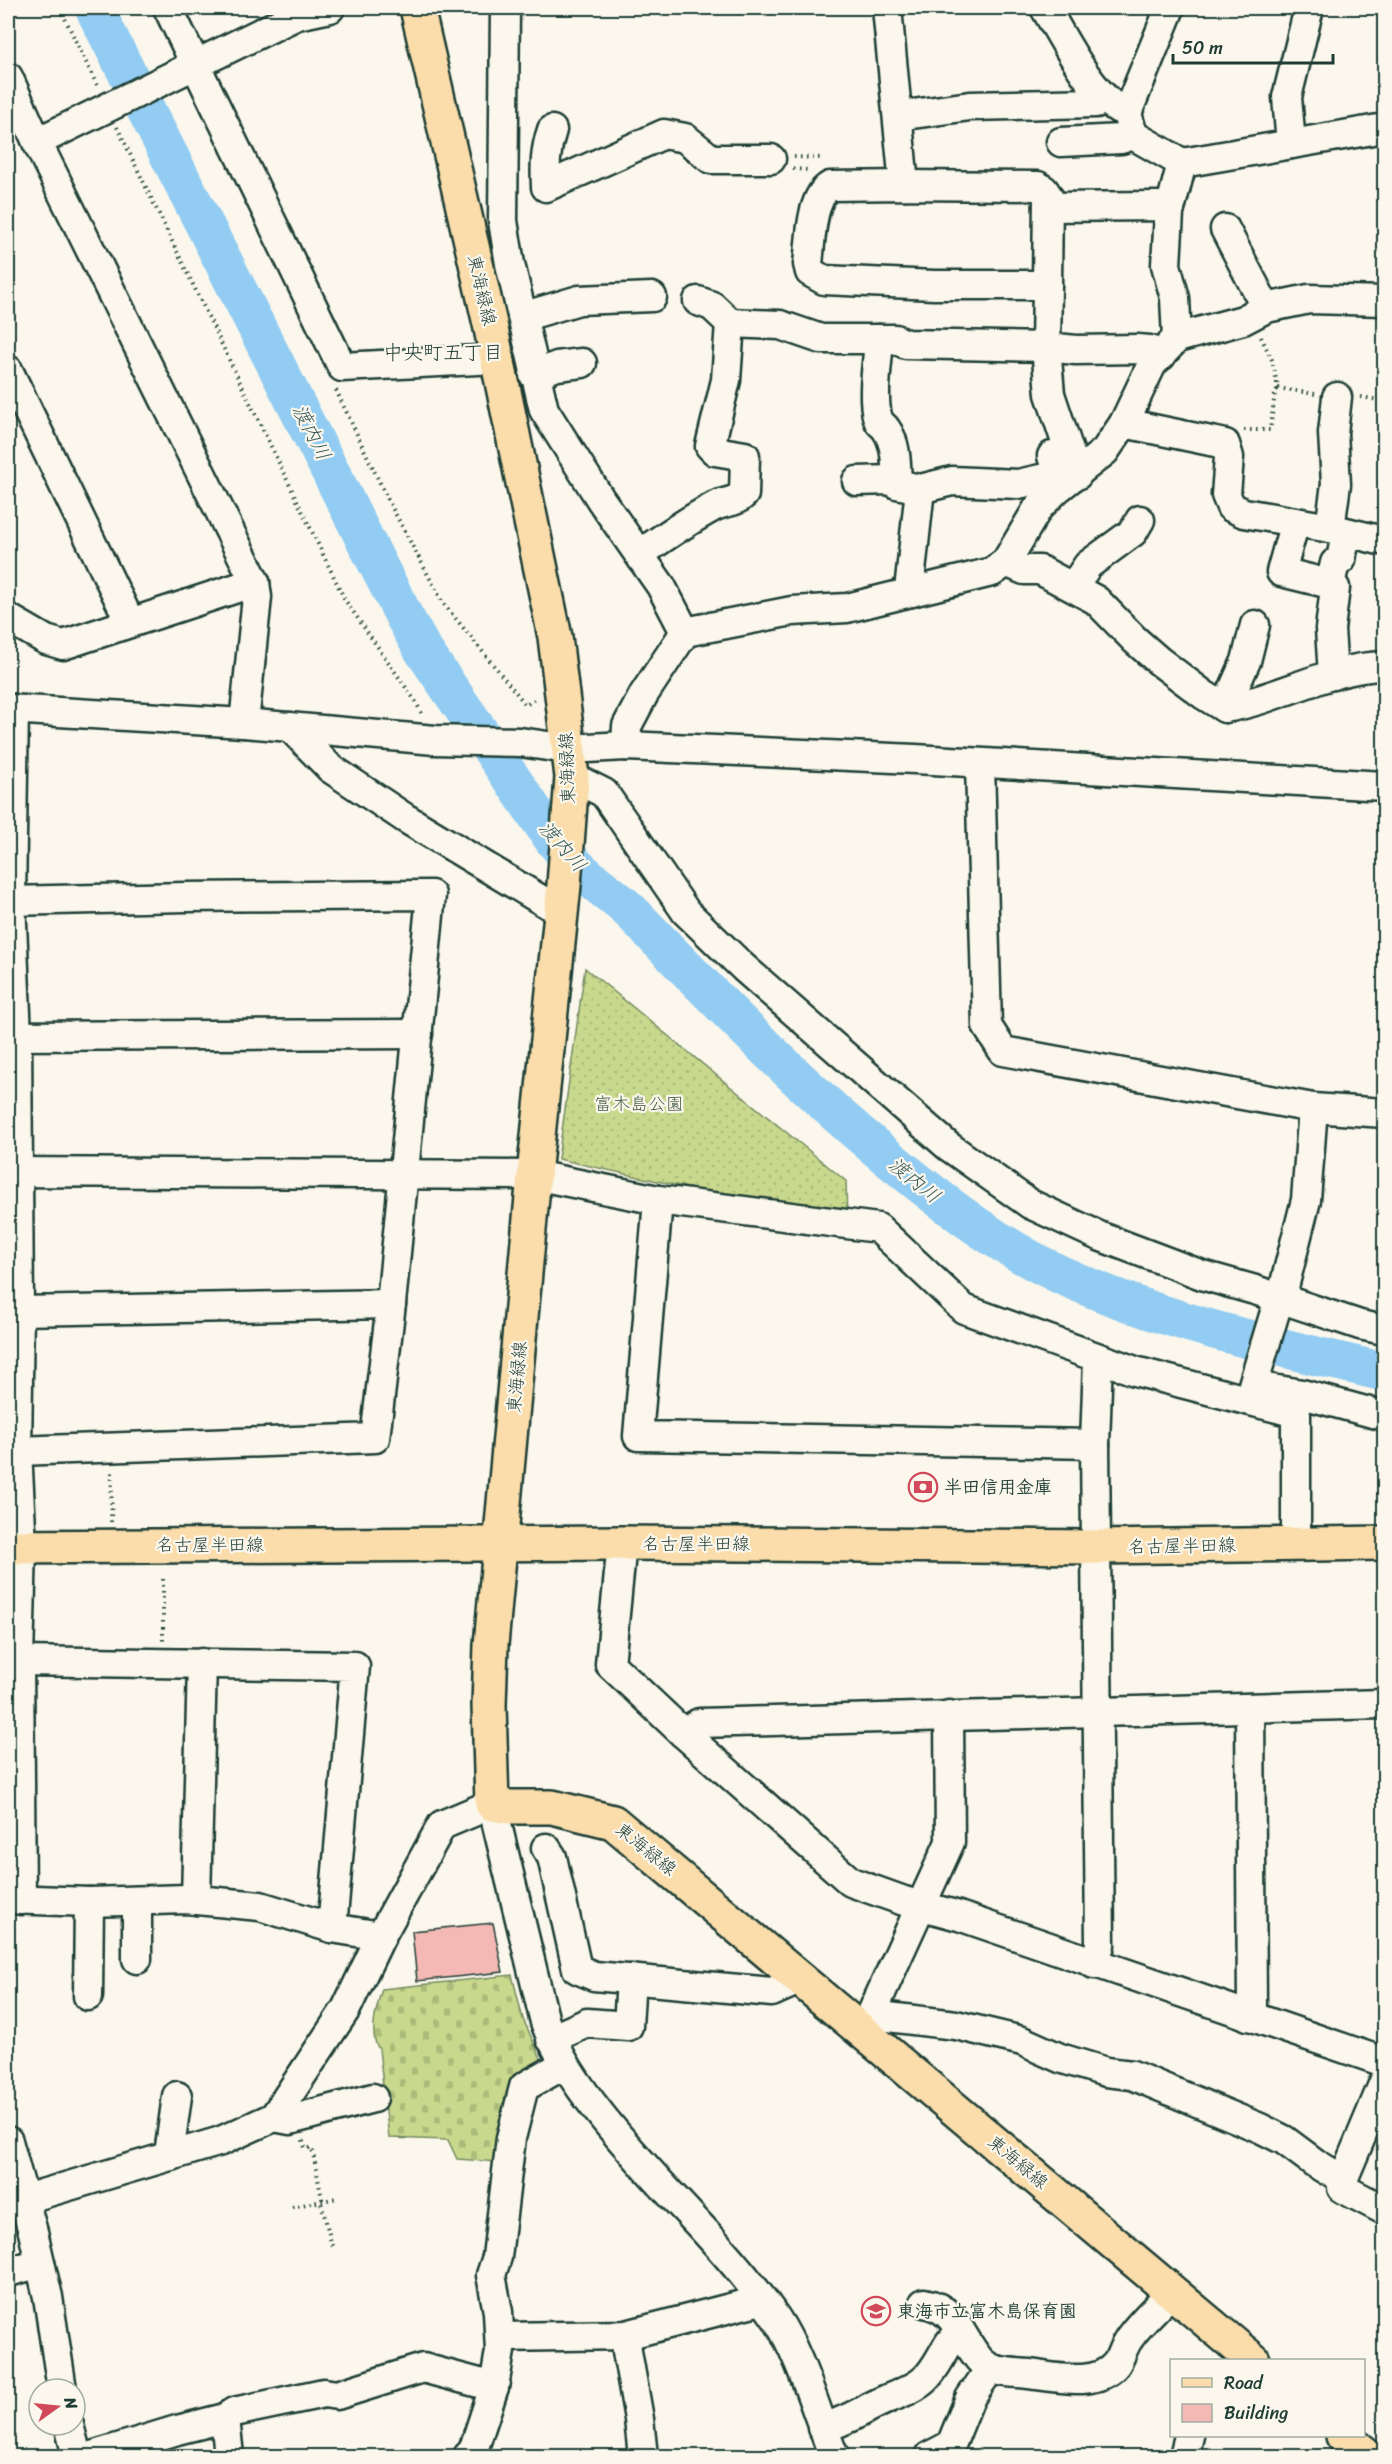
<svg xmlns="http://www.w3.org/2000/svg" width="1392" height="2464" font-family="Sriracha,'Klee One',sans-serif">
	<defs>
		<pattern id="grass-dots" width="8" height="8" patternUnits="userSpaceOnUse" patternTransform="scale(1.5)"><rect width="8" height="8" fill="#c8d98d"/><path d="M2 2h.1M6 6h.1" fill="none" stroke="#abbb7a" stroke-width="1.8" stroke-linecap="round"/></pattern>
		<pattern id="cemetery-stones" width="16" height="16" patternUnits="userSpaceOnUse" patternTransform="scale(1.5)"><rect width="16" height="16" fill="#c8d98d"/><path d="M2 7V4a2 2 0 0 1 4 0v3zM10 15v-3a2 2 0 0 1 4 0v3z" fill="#abbb7a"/></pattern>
	</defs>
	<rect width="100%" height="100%" fill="#fbf7ec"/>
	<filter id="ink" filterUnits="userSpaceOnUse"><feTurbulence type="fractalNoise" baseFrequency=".0167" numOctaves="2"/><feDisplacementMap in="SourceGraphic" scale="12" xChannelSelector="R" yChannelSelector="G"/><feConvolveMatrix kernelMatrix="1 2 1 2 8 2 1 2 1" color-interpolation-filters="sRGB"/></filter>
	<g filter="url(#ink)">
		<polygon fill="url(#grass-dots)" stroke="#748b60" stroke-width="1.5" points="585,968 846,1181 847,1223 558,1159"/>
		<path fill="url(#cemetery-stones)" stroke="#748b60" stroke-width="1.5" d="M512,1975L523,2019L543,2063L499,2162L457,2159L448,2140L389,2138L379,2049C368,2035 377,2006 382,1989Z"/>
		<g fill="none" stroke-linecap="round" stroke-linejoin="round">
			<path stroke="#92ccf2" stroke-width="39" d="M94,8L405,618L423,650L553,839C561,848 568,858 576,866C595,885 619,898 638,919C723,1007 808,1094 903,1170C951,1209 1003,1248 1059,1274C1162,1322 1274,1346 1384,1372"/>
		</g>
		<polygon fill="#f4b9b4" stroke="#1f3d34" stroke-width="1.5" points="493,1923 503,1972 417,1981 412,1931"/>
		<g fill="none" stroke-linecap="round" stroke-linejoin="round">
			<g stroke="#1f3d34" stroke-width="33">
				<g id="minor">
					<polyline points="168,8 342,367 497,359"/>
					<polyline points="505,8 503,221 510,264 544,410 601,500 661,586 685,632"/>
					<polyline points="887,8 904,185"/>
					<path d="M1045,8C1063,37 1090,93 1119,109"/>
					<polyline points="1170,8 1127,113 1133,135 1182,163 1169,213 1166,265 1175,298 1177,338"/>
					<polyline points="8,77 37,142 255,582 257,597 244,723"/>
					<polyline points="898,116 970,106 1096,103 1104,97"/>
					<path d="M552,130C545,150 545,167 546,187L664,134L685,138L711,159H771"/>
					<polyline points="37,142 297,15 330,8"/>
					<polyline points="1061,142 1121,139 1133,135"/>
					<polyline points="1291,144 1287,97 1309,8"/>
					<polyline points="1182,163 1384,128"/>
					<path d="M904,185L1038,186L1044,190L1048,196L1047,285H934L824,280L810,272L808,264C811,242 810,198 830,186Z"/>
					<polyline points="1048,207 1159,206 1170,209"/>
					<polyline points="1225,229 1266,308"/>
					<polyline points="1047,285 1046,347 1076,350 1137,349 1150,350 1161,356"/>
					<polyline points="522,317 579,300 652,297"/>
					<polyline points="730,323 780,325 821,339 895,339 906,344 1046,347 1050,394 1077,475"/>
					<path d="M879,339C878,361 871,398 878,419C879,424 884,425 886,429C897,444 896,467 897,484"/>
					<polyline points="8,370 130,622"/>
					<polyline points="534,375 557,366 582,363"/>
					<polyline points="1124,423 1225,444 1229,457 1226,495 1231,507 1244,513 1330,528 1336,484 1333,433 1337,397"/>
					<polyline points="857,481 891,480 897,484 920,489 952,481 1018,484 1054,476 1057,471 1052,456"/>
					<polyline points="1295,522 1281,572 1330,584 1335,588 1330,629 1333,675"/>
					<polyline points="1330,528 1379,540 1384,537"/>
					<path d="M640,554C664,537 689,520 715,506C726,501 735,503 744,494L745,456L715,451L710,446L726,380L730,323L712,306L698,301"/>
					<path d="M1006,562L1024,570H1040L1096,600L1135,640L1159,661L1204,695L1225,708C1280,699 1329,667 1384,666"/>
					<polyline points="1330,584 1335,563 1341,560 1346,533"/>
					<polyline points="1073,587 1088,565 1133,532 1140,520"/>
					<polyline points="912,592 910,581 920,489"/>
					<polyline points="8,618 46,640 63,645 255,582"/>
					<polyline points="1225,708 1246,661 1255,625"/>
					<polyline points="8,709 244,723 435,740 520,742 568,749 626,746 915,759 1384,786"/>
					<polyline points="14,709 11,901 17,1036 19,1311 17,1451 22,1546 19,1661 21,1900"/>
					<polyline points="290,727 330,768 405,818 561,912"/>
					<polyline points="626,746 627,726 644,694 685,632 792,611 847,608 992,572 1006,562 1038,508 1057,489 1105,451 1124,423 1152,364 1177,338 1243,320 1266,308 1309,299 1384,301"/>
					<polyline points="980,764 987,1026 1003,1051 1313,1108 1384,1113"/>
					<polyline points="572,777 604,793 686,912 744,968 948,1146 1030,1204 1099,1236 1202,1275 1255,1290 1360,1325 1384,1330"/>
					<polyline points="8,901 186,897 431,895 391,1304 375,1438 17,1451"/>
					<polyline points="8,1036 418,1034"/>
					<polyline points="8,1172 534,1175 658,1200 878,1228 964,1309 1135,1371 1296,1413 1296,1544"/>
					<polyline points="658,1200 638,1436 1095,1444"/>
					<polyline points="19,1311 391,1304"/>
					<polyline points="1253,1385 1275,1312 1281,1299 1306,1200 1313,1108"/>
					<polyline points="1266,1388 1302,1394 1384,1416"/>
					<polyline points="622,1543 610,1664 683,1733 851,1882 904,1901 959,1916 1384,2062"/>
					<polyline points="19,1661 355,1666 332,1928"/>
					<polyline points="683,1733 699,1723 1384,1704"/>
					<polyline points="546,1848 552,1857 577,1969 594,1976 772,1992 801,1979"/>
					<polyline points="8,1899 89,1902 187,1899 260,1906 332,1928 381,1936"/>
					<polyline points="196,1900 202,1663"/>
					<polyline points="137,1959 137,1901"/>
					<polyline points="1094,1964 1100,1945 1095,1444 1098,1359"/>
					<polyline points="88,1996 89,1902"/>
					<polyline points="871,2015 956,2025 1022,2041 1060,2058 1106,2072 1132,2075 1260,2128 1284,2140 1315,2163 1343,2180 1342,2188 1384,2210"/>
					<polyline points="1248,2016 1252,2005 1250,1708"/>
					<polyline points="858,2025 871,2015 950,1842 949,1715"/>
					<polyline points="551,2039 587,2023 628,2026 631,1979"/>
					<polyline points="274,2117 290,2120 373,2098"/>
					<polyline points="8,2141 33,2232 48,2297 62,2389"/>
					<polyline points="172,2156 170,2147 177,2096"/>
					<polyline points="1343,2180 1384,2082"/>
					<path d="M8,2204L221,2141L274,2117L346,2009L381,1936L442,1825L492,1804L545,2022C558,2057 578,2086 601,2115C656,2185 725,2244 776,2318C802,2357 816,2413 834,2456"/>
					<polyline points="8,2272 40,2263"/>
					<path d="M924,2303C957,2309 959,2335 979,2359C991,2374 1011,2372 1029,2374C1055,2377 1097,2388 1116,2364C1121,2357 1123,2347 1128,2340C1140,2322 1157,2308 1171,2292"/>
					<polyline points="626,2335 627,2351 639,2419 643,2456"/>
					<polyline points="500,2337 626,2335 761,2300"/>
					<polyline points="225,2418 229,2456"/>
					<polyline points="69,2425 77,2456"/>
					<path d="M822,2428C846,2422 864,2409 887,2399C899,2394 914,2389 924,2380C940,2366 944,2344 960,2331"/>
					<polyline points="92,2456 177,2430 225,2418 234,2412 324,2393 337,2395 423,2368 494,2387"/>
					<polyline points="468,2456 473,2451 494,2387 500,2351 498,2312 491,2275 497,2257 511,2138 524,2087 565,2064"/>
					<polyline points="930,2456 951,2445 970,2398 990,2369"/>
					<polyline points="1184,2456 1189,2436"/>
				</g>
			</g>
			<g stroke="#1f3d34" stroke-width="38">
				<g id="major">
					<polyline points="417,8 490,324 555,637 572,777 564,885 534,1175 491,1645 489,1705 492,1804 510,1807 552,1807 613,1822 1253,2360"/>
					<polyline points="8,1547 622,1543 1096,1547 1384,1543"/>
					<polyline points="1343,2436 1368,2456"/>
				</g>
			</g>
			<g stroke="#1f3d34" stroke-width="4" stroke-dasharray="1.5 4.5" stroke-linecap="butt">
				<polyline points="60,8 97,85"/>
				<polyline points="117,127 345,600 416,702 423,716"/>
				<polyline points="794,157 823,158"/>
				<polyline points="793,169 810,170"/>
				<polyline points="1261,337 1272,360 1278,388 1315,394"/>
				<polyline points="336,390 388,500 443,603 526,705 537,698"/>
				<polyline points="1361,397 1384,401"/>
				<polyline points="1244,430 1270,430 1275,393 1278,388"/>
				<polyline points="111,1522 112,1472"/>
				<polyline points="163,1579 163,1641"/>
				<polyline points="303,2140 305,2148 312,2148 322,2199 321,2202 332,2246"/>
				<polyline points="292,2207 337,2198"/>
			</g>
			<use href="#minor" stroke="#fbf7ec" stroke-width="28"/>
			<use href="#major" stroke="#faddab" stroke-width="33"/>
		</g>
	</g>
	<defs>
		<g id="bank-ring" transform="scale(1.5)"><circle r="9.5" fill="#fbf7ec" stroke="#d1495b" stroke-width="1.5"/><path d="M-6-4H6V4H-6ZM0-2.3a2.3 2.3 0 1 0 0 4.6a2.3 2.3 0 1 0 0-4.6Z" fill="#d1495b"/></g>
		<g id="school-ring" transform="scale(1.5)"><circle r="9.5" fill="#fbf7ec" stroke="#d1495b" stroke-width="1.5"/><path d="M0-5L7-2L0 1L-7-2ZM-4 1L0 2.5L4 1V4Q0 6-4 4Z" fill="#d1495b"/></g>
	</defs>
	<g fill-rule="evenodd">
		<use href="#bank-ring" x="923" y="1487"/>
		<use href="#school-ring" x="876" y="2311"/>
	</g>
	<g text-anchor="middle" stroke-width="4.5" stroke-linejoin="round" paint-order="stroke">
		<g font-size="18" fill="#1f3d34" stroke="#fbf7ec">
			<text transform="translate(482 290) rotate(77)" y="6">東海緑線</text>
			<text transform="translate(567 768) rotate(-92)" y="6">東海緑線</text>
			<text transform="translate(517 1377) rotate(-85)" y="6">東海緑線</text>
			<text x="696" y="1550">名古屋半田線</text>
			<text x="210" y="1551">名古屋半田線</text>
			<text transform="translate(1182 1546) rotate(-1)" y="6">名古屋半田線</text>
			<text transform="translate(646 1849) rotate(39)" y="6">東海緑線</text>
			<text transform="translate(1018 2162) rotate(40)" y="6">東海緑線</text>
		</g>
		<g font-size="18" fill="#415c46" stroke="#fbf7ec">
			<text x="639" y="1110">富木島公園</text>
		</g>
		<g font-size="18" font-weight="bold" fill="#1f3d34" stroke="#fbf7ec" text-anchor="start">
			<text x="944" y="1493">半田信用金庫</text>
			<text x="897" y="2317">東海市立富木島保育園</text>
		</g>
		<g font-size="20" fill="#1f3d34" stroke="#fbf7ec">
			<text x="443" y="359">中央町五丁目</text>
		</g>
		<g font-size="20" font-style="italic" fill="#365a5a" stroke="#fbf7ec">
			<text transform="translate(312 432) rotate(63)" y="7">渡内川</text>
			<text transform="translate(563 846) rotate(49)" y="7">渡内川</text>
			<text transform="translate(915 1180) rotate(39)" y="7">渡内川</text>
		</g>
	</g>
	<rect width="1392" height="2464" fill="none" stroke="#fbf7ec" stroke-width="30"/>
	<rect x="15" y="15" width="1362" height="2434" fill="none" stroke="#1f3d34" stroke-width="2" filter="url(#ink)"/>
	<rect x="1170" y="2359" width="195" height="78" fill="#fbf7ec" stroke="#a3ada2" stroke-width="1.5"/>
	<rect x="1182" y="2378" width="30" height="9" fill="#faddab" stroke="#a3ada2" stroke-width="1.5"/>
	<text x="1224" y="2389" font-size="18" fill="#1f3d34">Road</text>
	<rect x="1182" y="2404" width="30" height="18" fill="#f4b9b4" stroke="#a3ada2" stroke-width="1.5"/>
	<text x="1224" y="2419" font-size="18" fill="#1f3d34">Building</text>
	<g transform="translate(57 2407) rotate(75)"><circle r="28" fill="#fbf7ec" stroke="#a3ada2" stroke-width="1.5"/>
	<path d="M0-4.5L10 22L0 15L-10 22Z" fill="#d1495b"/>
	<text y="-9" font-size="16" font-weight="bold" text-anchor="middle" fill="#1f3d34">N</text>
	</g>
	<path d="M1173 54v9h160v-9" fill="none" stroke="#1f3d34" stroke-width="3"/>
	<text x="1182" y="54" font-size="18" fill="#1f3d34" stroke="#fbf7ec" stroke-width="4.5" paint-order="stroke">50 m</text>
</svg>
